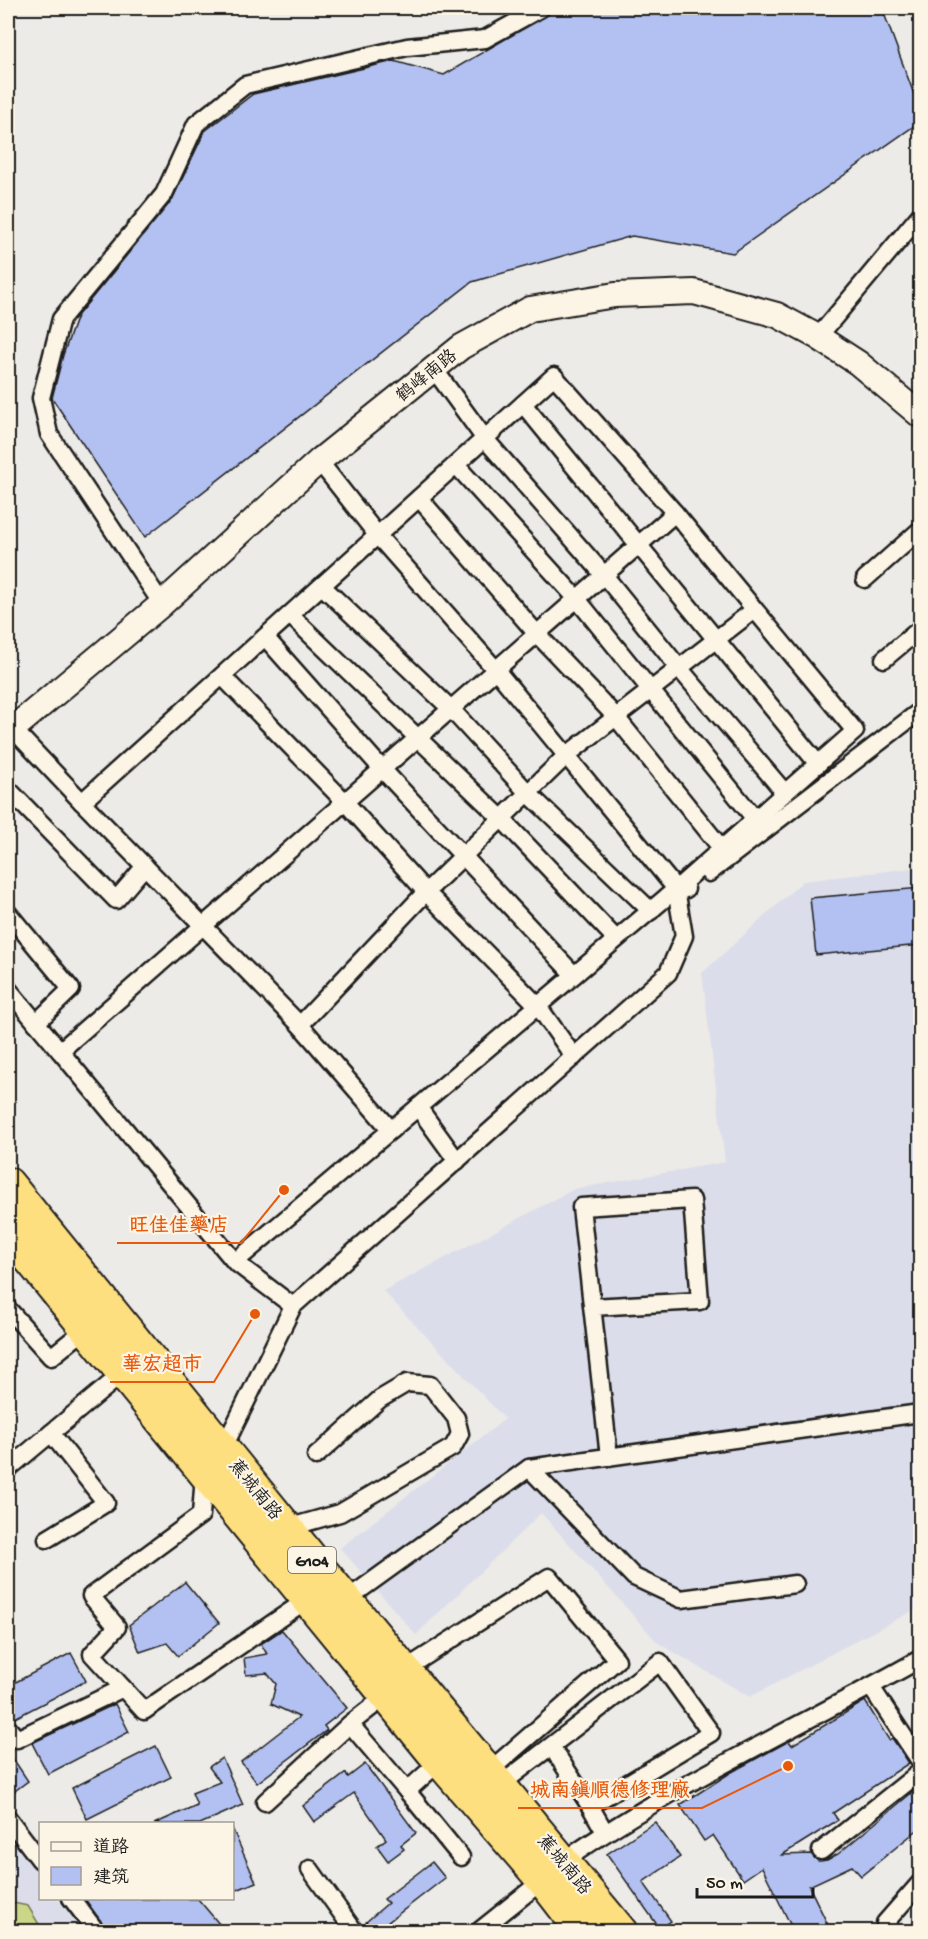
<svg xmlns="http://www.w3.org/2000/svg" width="928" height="1939" font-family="'Gochi Hand','LXGW WenKai TC',sans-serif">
	<rect width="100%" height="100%" fill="#edebe7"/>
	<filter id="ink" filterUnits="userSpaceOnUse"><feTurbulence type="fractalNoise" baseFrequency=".0167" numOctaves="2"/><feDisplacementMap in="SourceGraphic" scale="12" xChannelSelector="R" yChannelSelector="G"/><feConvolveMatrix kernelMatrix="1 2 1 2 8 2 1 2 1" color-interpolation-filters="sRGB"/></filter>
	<g filter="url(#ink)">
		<g fill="#dbdeea">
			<polygon points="920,867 920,1607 750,1697 658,1643 541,1513 416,1635 340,1548 505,1419 383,1291 574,1189 725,1162 702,973 803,881"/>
			<polygon points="8,1831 40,1875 40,1898 58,1899 83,1931 8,1931"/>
		</g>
		<polygon fill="#cbd689" stroke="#747952" stroke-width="1.5" points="8,1902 28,1906 43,1931 8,1931"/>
		<g fill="#b2c1f1" stroke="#1c1c1c" stroke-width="1.5">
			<polygon points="558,8 882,8 921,113 921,121 733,253 632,236 472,282 145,537 52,398 63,355 77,316 172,200 205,131 253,94 394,61 444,75"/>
			<polygon points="921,888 921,945 816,955 810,898"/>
			<polygon points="185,1582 219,1623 178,1656 167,1643 140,1652 129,1625"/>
			<polygon points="282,1630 347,1708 324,1726 327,1730 257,1783 241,1762 299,1717 271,1704 276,1684 267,1673 246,1675 244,1658 267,1654 261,1644"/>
			<polygon points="71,1653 86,1681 13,1719 8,1718 8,1686"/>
			<polygon points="865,1701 889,1740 892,1738 909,1763 833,1813 838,1820 782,1855 811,1854 818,1861 827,1860 838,1854 921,1785 921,1827 861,1876 852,1866 809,1886 828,1925 814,1932 794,1932 762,1867 743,1880 713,1835 704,1841 680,1805 730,1773 789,1741 792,1745"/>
			<polygon points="115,1704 129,1732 48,1774 32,1743"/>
			<polygon points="156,1746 171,1777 87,1819 72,1788"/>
			<polygon points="8,1751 28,1781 8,1796"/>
			<polygon points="222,1758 243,1805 200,1824 154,1824 197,1805 192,1793 220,1782 209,1767"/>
			<polygon points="365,1764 416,1833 401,1845 404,1849 388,1861 377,1846 386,1839 354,1793 314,1822 303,1806 346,1773 348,1777"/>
			<polygon points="655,1822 680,1857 643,1882 671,1921 660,1929 607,1854"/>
			<polygon points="232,1828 256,1882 232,1892"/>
			<polygon points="432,1862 445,1878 387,1923 393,1932 374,1932 366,1922 388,1903 384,1899"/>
			<polygon points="85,1899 198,1899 226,1932 108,1932"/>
		</g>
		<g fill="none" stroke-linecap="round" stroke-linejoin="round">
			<g stroke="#1c1c1c" stroke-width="21">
				<g id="street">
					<polyline points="818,337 920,215"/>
					<polyline points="434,369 485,439 604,575 679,668 785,793"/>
					<polyline points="523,404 818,764"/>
					<polyline points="319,461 378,536 496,670 676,889"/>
					<polyline points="456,465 577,599 755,819"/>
					<polyline points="419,498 537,634 616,717 722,849"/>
					<polyline points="865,579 920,530"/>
					<polyline points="322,586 451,709 528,793 651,911"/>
					<polyline points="162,604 49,434 41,398 61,319 164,194 196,124 245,85 407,47 485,39 541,8"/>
					<polyline points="290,615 502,819 616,939"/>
					<polyline points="265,637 382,769 574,975"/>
					<polyline points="884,659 920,629"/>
					<polyline points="222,676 345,802 426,892 538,1006 574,1057"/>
					<polyline points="12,728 82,802"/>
					<polyline points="8,789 116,900 145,866"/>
					<polyline points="709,873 920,711"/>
					<polyline points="8,913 71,989 36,1023"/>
					<polyline points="8,989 60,1051"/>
					<polyline points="418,1107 457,1161"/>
					<polyline points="391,1130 300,1025 426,892 567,755 754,610"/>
					<polyline points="235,1262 60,1051 675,513"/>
					<polyline points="293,1306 235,1262 676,889 855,731 675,513 554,376 82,802 300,1025"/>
					<polyline points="592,1307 700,1301 692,1200 581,1207 609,1457"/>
					<polyline points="8,1309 51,1357 87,1328"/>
					<polyline points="223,1449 293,1306 668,973 684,936 676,889 686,889"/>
					<polyline points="529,1468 634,1577 681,1599 795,1584"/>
					<polyline points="8,1469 123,1373"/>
					<polyline points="204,1475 201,1515 91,1596 117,1627 92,1654 144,1711 308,1599"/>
					<polyline points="287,1528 340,1513 453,1447 460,1434 456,1418 430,1385 407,1383 380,1399 316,1456"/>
					<polyline points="47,1539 106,1503 51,1433"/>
					<polyline points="346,1600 529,1468 920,1413"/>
					<polyline points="404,1670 549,1577 617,1660 488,1772"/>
					<polyline points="871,1687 920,1761"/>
					<polyline points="350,1724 387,1695"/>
					<polyline points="8,1728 17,1739 123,1688"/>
					<polyline points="499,1786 660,1662 711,1733 590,1806 551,1746"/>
					<polyline points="407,1791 461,1857"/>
					<polyline points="265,1802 350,1724 407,1791 440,1761"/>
					<polyline points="590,1806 605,1832"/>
					<polyline points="8,1818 40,1860"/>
					<polyline points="821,1851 920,1772"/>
					<path d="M564,1861C673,1784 804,1725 920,1659"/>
					<polyline points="310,1869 355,1932"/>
					<polyline points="71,1898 97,1932"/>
					<polyline points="478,1932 543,1880"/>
					<polyline points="892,1932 885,1923 920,1883"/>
				</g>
			</g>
			<g stroke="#1c1c1c" stroke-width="28">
				<polyline id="secondary" points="8,733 162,604 319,461 461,347 530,309 615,295 694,292 777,315 818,337 858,363 920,415"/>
			</g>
			<g stroke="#1c1c1c" stroke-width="36">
				<g id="highway">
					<polyline points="8,1184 311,1558 621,1932"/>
					<polyline points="8,1232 440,1761 543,1880 583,1932"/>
				</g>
			</g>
			<use href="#street" stroke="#fcf5e5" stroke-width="16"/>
			<use href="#secondary" stroke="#fcf5e5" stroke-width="24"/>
			<use href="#highway" stroke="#fedf80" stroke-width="32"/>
		</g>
	</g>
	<g text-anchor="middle" stroke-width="4.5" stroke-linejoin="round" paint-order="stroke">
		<rect fill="#fcf5e5" stroke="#5f5d58" stroke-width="1.5" x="288" y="1547" width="48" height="26" rx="4.5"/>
		<g font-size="16" font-weight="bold" fill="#1c1c1c">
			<text x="312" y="1566">G104</text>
		</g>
		<g font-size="18" fill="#1c1c1c" stroke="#fcf5e5">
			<text transform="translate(426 375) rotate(-39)" y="6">鹤峰南路</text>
			<text transform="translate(256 1489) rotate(51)" y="6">蕉城南路</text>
			<text transform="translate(565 1864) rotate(50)" y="6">蕉城南路</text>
		</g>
	</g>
	<path fill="none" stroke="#e8590c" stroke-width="2" d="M284 1190L241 1243H117M255 1314L214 1382H110M788 1766L702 1808H518"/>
	<g fill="#e8590c" stroke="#fcf5e5" stroke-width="2">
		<circle cx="284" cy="1190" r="6"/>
		<circle cx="255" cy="1314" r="6"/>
		<circle cx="788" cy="1766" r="6"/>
	</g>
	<g font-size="20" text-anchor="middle" font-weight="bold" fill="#e8590c" stroke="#fcf5e5" stroke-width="4.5" stroke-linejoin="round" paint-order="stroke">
		<text x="179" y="1231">旺佳佳藥店</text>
		<text x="162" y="1370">華宏超市</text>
		<text x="610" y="1796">城南鎮順德修理廠</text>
	</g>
	<rect width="928" height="1939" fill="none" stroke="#fcf5e5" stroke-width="30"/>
	<rect x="15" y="15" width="898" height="1909" fill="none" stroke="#1c1c1c" stroke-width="2" filter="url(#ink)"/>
	<rect x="39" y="1822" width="195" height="78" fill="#fcf5e5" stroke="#a29e95" stroke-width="1.5"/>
	<rect x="51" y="1842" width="30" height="9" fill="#fcf5e5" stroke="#a29e95" stroke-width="1.5"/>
	<text x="93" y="1852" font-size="18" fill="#1c1c1c">道路</text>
	<rect x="51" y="1867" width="30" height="18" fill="#b2c1f1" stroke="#a29e95" stroke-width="1.5"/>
	<text x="93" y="1882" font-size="18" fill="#1c1c1c">建筑</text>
	<path d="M697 1888v9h116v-9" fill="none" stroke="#1c1c1c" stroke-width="3"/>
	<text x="706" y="1888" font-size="18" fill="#1c1c1c" stroke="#fcf5e5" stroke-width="4.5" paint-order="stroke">50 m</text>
</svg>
